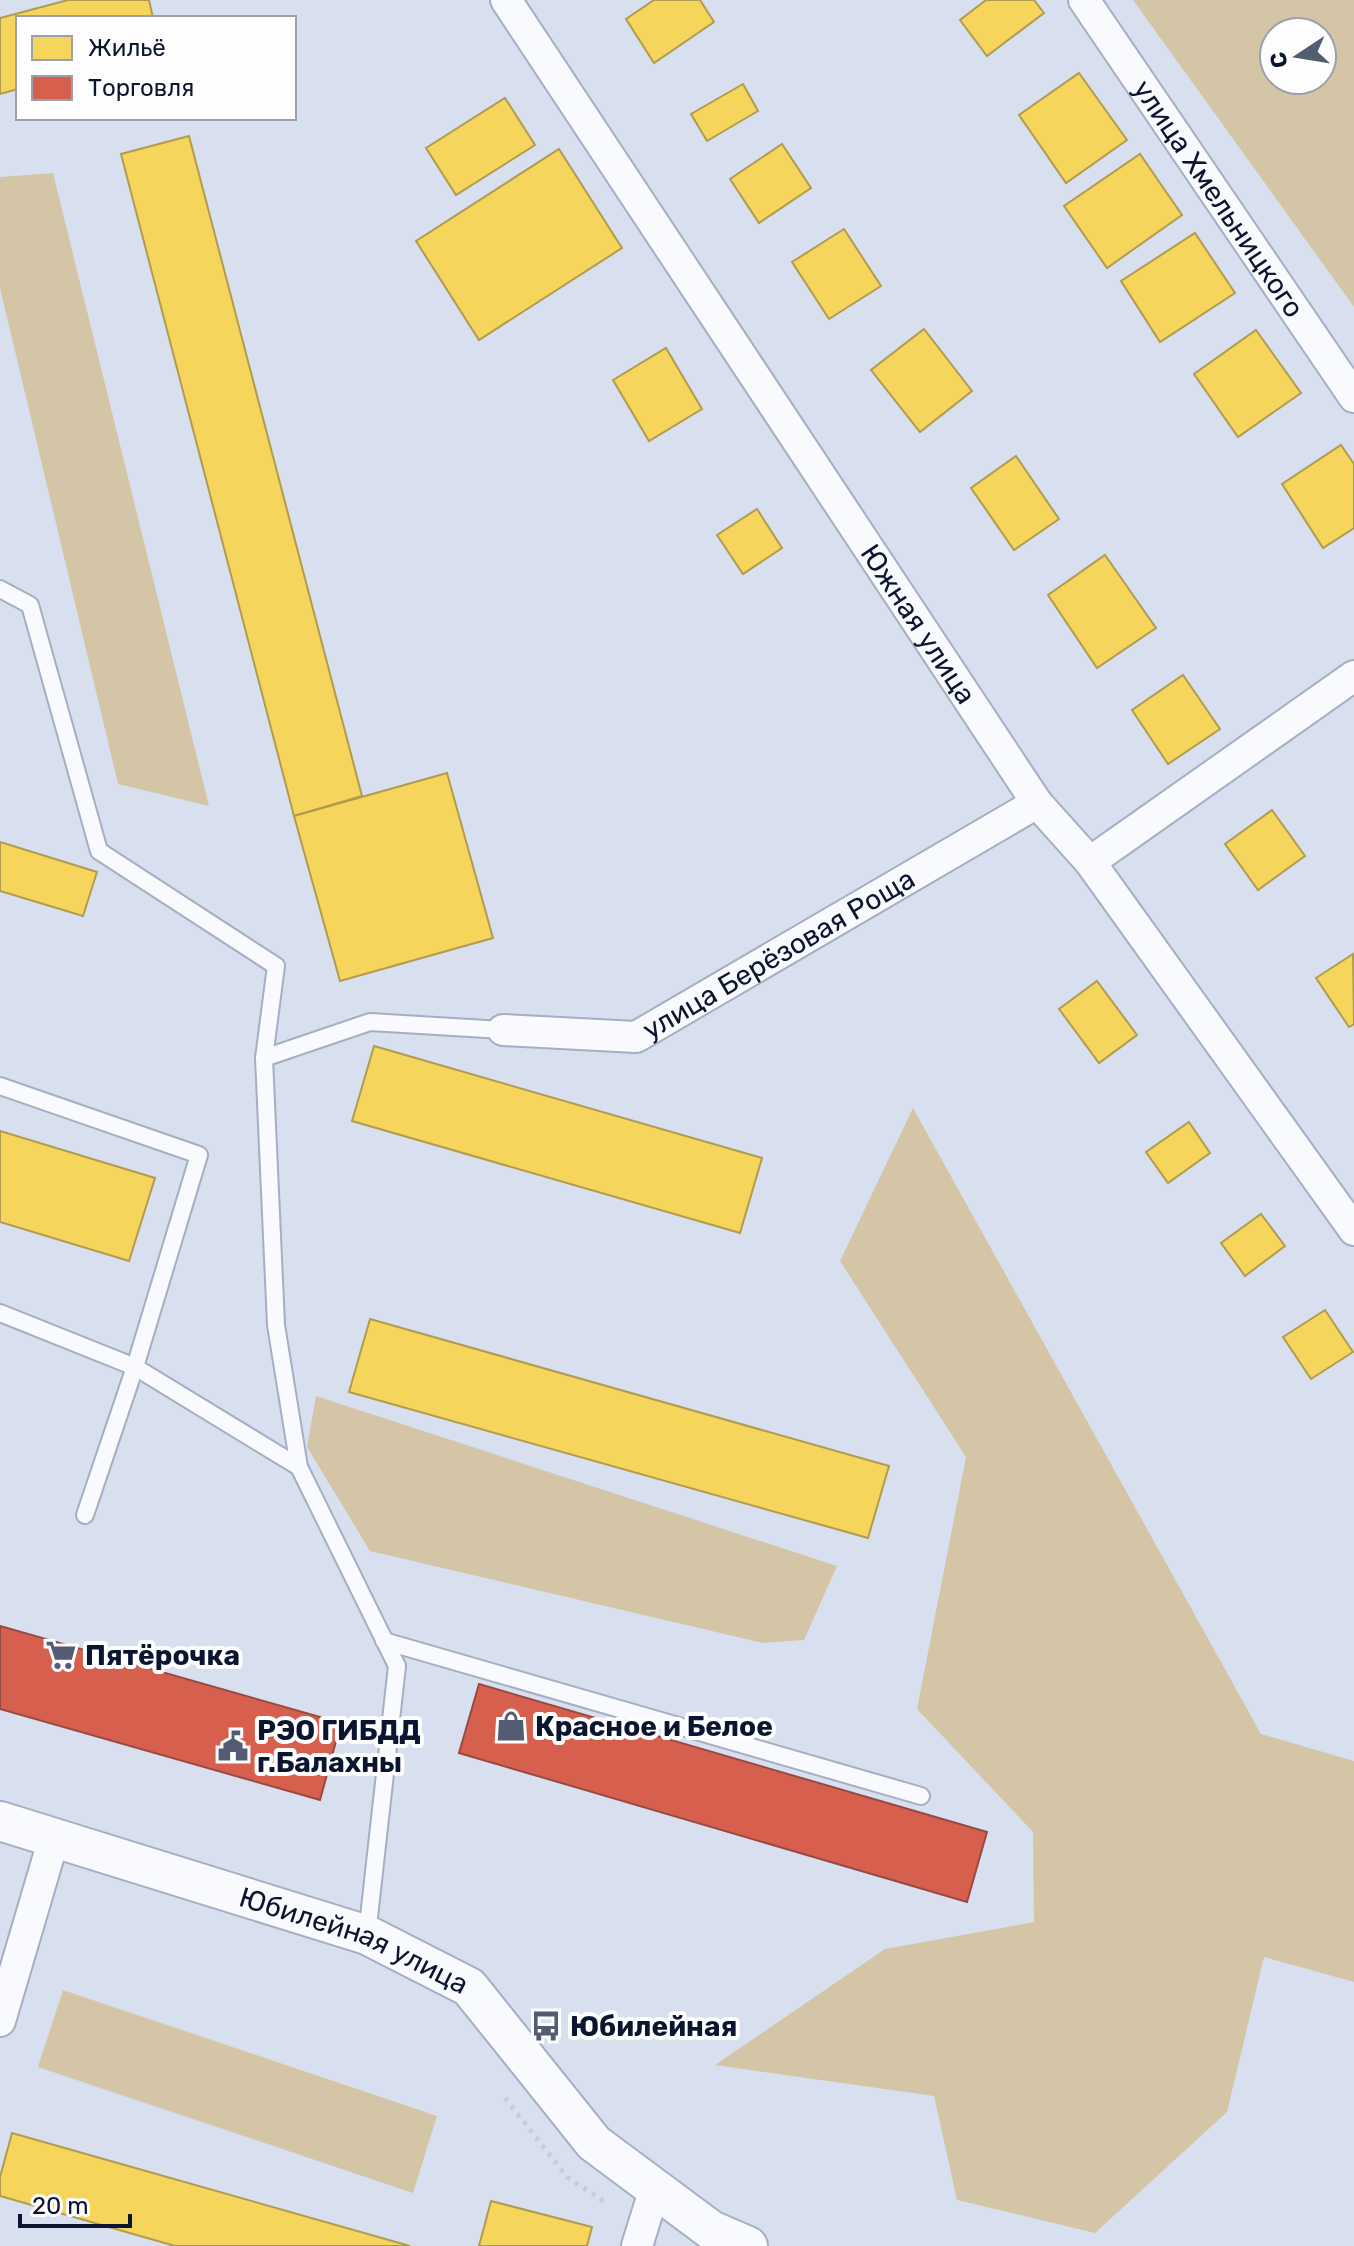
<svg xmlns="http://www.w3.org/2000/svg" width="1354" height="2246" font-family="Rubik,sans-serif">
	<rect width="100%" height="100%" fill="#d8e0f0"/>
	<g fill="#d3c5a6" fill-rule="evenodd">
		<path d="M1133,0H1354V307ZM1322,32V80H1274V32Z"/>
		<polygon points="53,173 209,806 118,784 0,288 0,177"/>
		<polygon points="913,1108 1261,1734 1354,1761 1354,1982 1264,1957 1227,2112 1095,2233 957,2200 934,2096 715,2065 885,1949 1034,1922 1033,1832 917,1709 966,1457 840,1261"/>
		<polygon points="316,1396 837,1566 804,1640 763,1643 370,1551 307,1447"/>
		<polygon points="63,1990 437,2116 413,2193 38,2067"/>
	</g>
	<g fill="#f6d55c" stroke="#b09b4f" stroke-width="2">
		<polygon points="68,0 149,0 153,18 18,18 18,89 0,94 0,18"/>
		<polygon points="654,0 700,0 714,22 654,63 626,19"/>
		<polygon points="986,0 1034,0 1044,13 987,56 960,20"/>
		<polygon points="1079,73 1127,140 1066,183 1019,115"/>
		<polygon points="743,84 758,111 707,141 691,114"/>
		<polygon points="505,98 535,145 456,195 426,148"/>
		<polygon points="189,136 362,796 294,816 121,154"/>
		<polygon points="782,144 811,188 759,223 730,179"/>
		<polygon points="559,149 622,248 479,340 416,241"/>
		<polygon points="1140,154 1182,215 1107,268 1064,206"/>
		<polygon points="844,229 881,286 829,319 792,262"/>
		<polygon points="1195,233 1235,293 1160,342 1121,281"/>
		<polygon points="924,329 972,391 920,432 871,370"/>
		<polygon points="1256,330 1301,393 1238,437 1194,374"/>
		<polygon points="666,348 702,409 649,441 613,380"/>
		<polygon points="1341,445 1354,464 1354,528 1323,548 1282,484"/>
		<polygon points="1016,456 1059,519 1014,550 971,488"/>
		<polygon points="757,509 782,548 743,574 717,535"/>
		<polygon points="1105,555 1156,628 1097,668 1048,595"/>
		<polygon points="1183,675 1220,729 1168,764 1132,710"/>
		<polygon points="447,773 493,938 340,981 294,816"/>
		<polygon points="1272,810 1305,856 1258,890 1225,844"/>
		<polygon points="0,842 97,872 83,916 0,891"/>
		<polygon points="1353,954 1354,1024 1349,1027 1316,978"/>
		<polygon points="1097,981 1137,1035 1099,1063 1059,1009"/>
		<polygon points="374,1046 762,1158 740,1233 352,1121"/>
		<polygon points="1189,1122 1210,1153 1168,1183 1146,1152"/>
		<polygon points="0,1131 155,1178 129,1261 0,1222"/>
		<polygon points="1261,1214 1285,1246 1245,1276 1221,1243"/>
		<polygon points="1325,1310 1353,1352 1311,1379 1283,1337"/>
		<polygon points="370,1319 889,1466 868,1538 349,1392"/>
		<polygon points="12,2133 410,2246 175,2246 0,2196 0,2177"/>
		<polygon points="491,2201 592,2227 587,2246 479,2246"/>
	</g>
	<g fill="#d6604d" stroke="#994a44" stroke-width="2">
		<polygon points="0,1626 341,1723 320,1800 0,1709"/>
		<polygon points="479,1684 987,1832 967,1902 459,1753"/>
	</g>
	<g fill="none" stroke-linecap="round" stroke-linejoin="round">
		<g stroke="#a5aec2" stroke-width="20">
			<g id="service">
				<polyline points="0,589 30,605 99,851 276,966 264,1058"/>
				<polyline points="0,1086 199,1155 135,1367 85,1515"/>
				<polyline points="0,1313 135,1367 299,1467"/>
				<polyline points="384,1641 921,1796"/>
				<polyline points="367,1935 397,1666 299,1467 276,1325 264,1058 370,1022 503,1030"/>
			</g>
		</g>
		<g stroke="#a5aec2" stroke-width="34">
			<g id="minor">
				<path id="s1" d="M506,0L1037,803L1090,862L1354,1230"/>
				<path id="s2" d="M1084,0L1354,397"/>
				<polyline points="1090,862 1354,676"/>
				<path id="s3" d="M503,1030L636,1037L1037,803"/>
				<polyline points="0,2021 54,1838"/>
				<polyline points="637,2246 655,2188"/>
			</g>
		</g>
		<g stroke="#a5aec2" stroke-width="42">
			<g id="tertiary">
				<path id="s4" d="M0,1821L367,1935L469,1987L594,2143L711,2230L748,2246"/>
			</g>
		</g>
		<polyline stroke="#caccd2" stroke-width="5" stroke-dasharray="4 6" stroke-linecap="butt" points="505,2098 567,2177 605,2202"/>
		<use href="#service" stroke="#f9fafd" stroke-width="16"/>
		<use href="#minor" stroke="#f9fafd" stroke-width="30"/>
		<use href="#tertiary" stroke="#f9fafd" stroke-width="38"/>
	</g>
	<defs>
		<g id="supermarket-bare" transform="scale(2.4)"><path d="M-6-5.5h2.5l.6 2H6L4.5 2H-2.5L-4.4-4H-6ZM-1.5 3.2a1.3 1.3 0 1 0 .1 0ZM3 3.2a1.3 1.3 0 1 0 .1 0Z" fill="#535c73" stroke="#fdfdfd" stroke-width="2.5" paint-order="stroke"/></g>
		<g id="shop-bare" transform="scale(2.4)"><path d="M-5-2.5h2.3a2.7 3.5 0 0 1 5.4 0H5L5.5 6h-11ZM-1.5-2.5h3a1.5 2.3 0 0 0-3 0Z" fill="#535c73" stroke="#fdfdfd" stroke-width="2.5" paint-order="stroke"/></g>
		<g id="civic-bare" transform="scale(2.4)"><path d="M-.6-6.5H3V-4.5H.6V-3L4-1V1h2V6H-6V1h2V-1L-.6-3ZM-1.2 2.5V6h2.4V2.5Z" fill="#535c73" stroke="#fdfdfd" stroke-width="2.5" paint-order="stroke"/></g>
		<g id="bus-bare" transform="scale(2.4)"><path d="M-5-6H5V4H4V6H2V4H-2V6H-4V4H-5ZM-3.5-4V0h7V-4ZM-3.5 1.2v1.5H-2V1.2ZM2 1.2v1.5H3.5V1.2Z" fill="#535c73" stroke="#fdfdfd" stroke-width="2.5" paint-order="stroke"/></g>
	</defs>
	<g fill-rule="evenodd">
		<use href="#supermarket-bare" x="61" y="1655"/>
		<use href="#shop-bare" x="511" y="1726"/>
		<use href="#civic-bare" x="233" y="1746"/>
		<use href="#bus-bare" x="546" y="2026"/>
	</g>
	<g text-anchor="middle" stroke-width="8" stroke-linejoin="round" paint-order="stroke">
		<g font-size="28" fill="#0b1530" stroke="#fdfdfd">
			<text dy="10" stroke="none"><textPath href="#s2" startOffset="240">улица Хмельницкого</textPath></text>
			<text dy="10" stroke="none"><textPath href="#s1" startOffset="748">Южная улица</textPath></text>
			<text dy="10" stroke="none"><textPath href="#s3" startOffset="298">улица Берёзовая Роща</textPath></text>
			<text dy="10" stroke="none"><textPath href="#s4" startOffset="374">Юбилейная улица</textPath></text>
		</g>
		<g font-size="28" font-weight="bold" fill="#0b1530" stroke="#fdfdfd" text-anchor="start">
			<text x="85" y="1665">Пятёрочка</text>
			<text x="535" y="1736">Красное и Белое</text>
			<text x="257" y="1740">РЭО ГИБДД<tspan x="257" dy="32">г.Балахны</tspan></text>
			<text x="570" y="2036">Юбилейная</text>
		</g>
	</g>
	<rect x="16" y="16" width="280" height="104" fill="#fdfdfd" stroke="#9ca0ab" stroke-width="2"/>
	<rect x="32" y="36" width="40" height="24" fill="#f6d55c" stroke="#9ca0ab" stroke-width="2"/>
	<text x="88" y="56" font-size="24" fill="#0b1530">Жильё</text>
	<rect x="32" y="76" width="40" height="24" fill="#d6604d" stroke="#9ca0ab" stroke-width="2"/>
	<text x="88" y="96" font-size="24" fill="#0b1530">Торговля</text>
	<g transform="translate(1298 56) rotate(258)"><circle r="38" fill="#fdfdfd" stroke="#9ca0ab" stroke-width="2"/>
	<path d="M0-6L14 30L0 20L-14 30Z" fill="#535c73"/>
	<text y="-12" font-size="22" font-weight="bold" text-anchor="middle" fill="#0b1530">С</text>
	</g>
	<path d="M20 2214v12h110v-12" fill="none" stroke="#0b1530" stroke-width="4"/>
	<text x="32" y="2214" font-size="24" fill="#0b1530" stroke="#fdfdfd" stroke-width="6" paint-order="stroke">20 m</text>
</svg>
